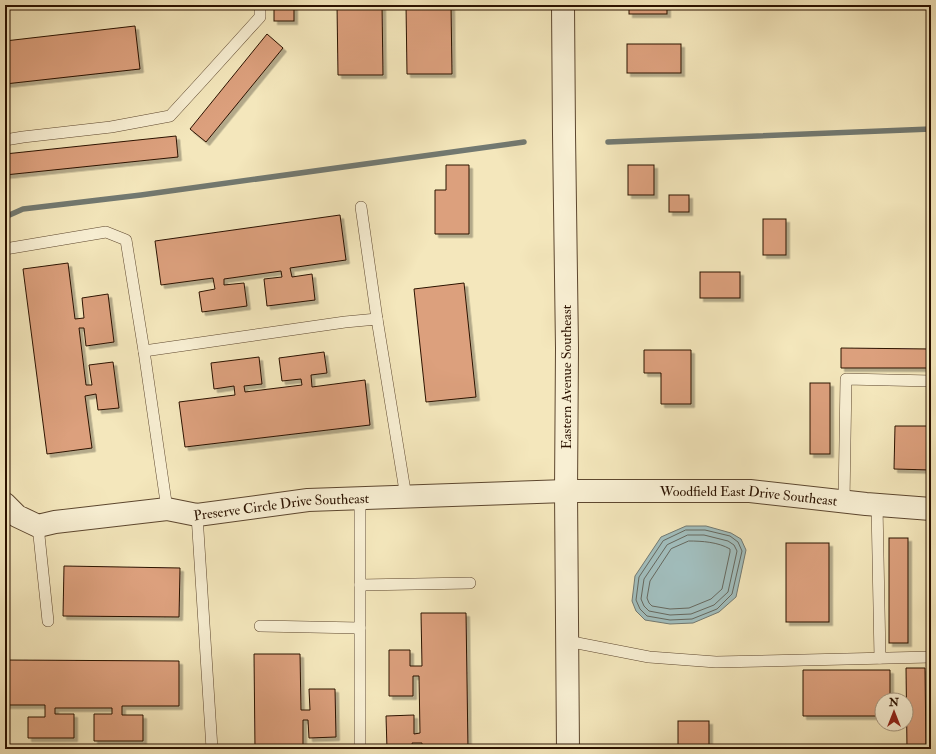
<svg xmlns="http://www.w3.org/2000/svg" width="936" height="754" font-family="'IM FELL Double Pica',serif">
	<defs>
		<filter id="shadow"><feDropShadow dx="3.5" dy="3.5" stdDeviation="0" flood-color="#0004"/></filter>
	</defs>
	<rect width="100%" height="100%" fill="#f4e7bc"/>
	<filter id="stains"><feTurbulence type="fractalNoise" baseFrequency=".005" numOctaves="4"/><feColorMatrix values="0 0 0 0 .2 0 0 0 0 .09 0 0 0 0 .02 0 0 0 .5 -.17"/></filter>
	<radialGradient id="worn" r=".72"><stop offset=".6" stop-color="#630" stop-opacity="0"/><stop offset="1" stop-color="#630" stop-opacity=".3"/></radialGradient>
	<polygon fill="#a1bdbc" stroke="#727971" points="686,526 706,526 731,533 741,539 746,550 736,597 719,612 693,623 670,624 645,620 636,611 632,601 635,576 661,537"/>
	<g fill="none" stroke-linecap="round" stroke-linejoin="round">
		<g stroke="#66685e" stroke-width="1">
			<polygon points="686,530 705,530 730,536 738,542 742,551 732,594 717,609 692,619 670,620 647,616 640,609 636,600 639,577 663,541"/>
			<polygon points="688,535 704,535 728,541 734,545 737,551 728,592 714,605 691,614 670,615 649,611 644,606 641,599 644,579 667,545"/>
			<path d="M689,541C702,541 718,542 730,549V552L722,589L711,599L689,608L670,609L652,606L649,603L647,598L650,581L671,549Z"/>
		</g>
		<g stroke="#727971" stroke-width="5.5">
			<polyline points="608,142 931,129"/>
			<polyline points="5,217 23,209 141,195 524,142"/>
		</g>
	</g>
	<g fill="#dca07d" stroke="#2b1200" filter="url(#shadow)">
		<rect x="274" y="5" width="20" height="16"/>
		<polygon points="337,5 382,5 383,75 338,75"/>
		<polygon points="406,5 451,5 452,74 407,74"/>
		<rect x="629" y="5" width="38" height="9"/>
		<polygon points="135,26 140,69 5,84 5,41"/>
		<polygon points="267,34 283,48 206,142 190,129"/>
		<rect x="627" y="44" width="54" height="29"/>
		<polygon points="176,136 178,157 5,175 5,154"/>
		<polygon points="446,165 469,165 469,234 435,234 435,190 446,190"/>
		<rect x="628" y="165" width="26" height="30"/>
		<rect x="669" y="195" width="20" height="17"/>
		<polygon points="340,215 346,260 290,268 292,277 312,274 315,300 267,306 264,279 282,277 281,271 224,279 224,285 244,283 247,306 202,312 199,292 215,289 213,278 161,285 155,241"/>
		<rect x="763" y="219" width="23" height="36"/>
		<polygon points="68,263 75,319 84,318 82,298 108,294 114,342 86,346 84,328 79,328 86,385 92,385 89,365 113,362 119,408 98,410 96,394 85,396 92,448 47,454 23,269"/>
		<rect x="700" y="272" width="40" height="26"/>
		<polygon points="464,283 476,397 426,402 414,289"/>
		<polygon points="841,348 931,349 931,368 841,368"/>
		<polygon points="644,350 691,350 691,404 661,404 661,373 644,373"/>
		<polygon points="324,352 327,373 311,375 312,387 365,380 370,425 185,447 179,402 235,395 234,386 214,389 211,363 259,357 262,384 244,386 245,392 302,385 301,379 282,381 279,358"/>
		<rect x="810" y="383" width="20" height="71"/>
		<polygon points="895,426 931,426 931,470 894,469"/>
		<rect x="889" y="538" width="19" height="105"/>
		<rect x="786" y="543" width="43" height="79"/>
		<polygon points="64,566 180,568 179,617 63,616"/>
		<polygon points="421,613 466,613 468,749 422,749 422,743 412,743 413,749 387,749 386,716 414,715 414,734 420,733 419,676 413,676 413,696 389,696 389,650 410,650 410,666 422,666"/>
		<polygon points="254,654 300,654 301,710 310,710 309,689 335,689 336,737 309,738 308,720 303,720 303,749 255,749"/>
		<polygon points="5,660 179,661 179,706 122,706 122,715 143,715 143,741 94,741 94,714 112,714 112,708 55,708 55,714 74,714 74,738 28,738 28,717 45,717 45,705 5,705"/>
		<polygon points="906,668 925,668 926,749 907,749"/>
		<polygon points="803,670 890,670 890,700 882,700 882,716 803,716"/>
		<rect x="678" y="721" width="31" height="28"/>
	</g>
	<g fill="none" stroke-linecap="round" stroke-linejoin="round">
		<g stroke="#5d472f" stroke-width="12">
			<g id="service">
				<polyline points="5,140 23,137 111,127 170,116 203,80 260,17 260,5"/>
				<polyline points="361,207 377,319"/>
				<polyline points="5,249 106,232 126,240 144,351 167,509"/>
				<polyline points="144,351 345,322 377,319 406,497"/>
				<polyline points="360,498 360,749"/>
				<polyline points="844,502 846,379 931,381"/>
				<polyline points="877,505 880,658"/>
				<polyline points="197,515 212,749"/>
				<polyline points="38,526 48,621"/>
				<polyline points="360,585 470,583"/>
				<polyline points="260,626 360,628"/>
				<polyline points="567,641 649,657 716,662 931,657"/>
			</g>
		</g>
		<g stroke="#5d472f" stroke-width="24">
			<g id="minor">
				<path id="s1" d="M5,504L17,516L38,526L55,522L167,509L197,515L308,500L566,491H750L866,504L931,509"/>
			</g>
		</g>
		<g stroke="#5d472f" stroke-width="24">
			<polyline id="tertiary" points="563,5 564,134 567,348 566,491 568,749"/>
		</g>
		<use href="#service" stroke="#f8efd3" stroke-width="11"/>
		<use href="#minor" stroke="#f8efd3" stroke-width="22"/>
		<use href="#tertiary" stroke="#f8efd3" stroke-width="22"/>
	</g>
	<g text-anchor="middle" stroke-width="3" stroke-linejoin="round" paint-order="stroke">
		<g font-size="14" fill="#2b1200" stroke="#f8efd3">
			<text transform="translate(566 377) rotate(-90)" y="5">Eastern Avenue Southeast</text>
			<text dy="5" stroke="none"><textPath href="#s1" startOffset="754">Woodfield East Drive Southeast</textPath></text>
			<text dy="5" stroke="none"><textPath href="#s1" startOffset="286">Preserve Circle Drive Southeast</textPath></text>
		</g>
	</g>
	<rect width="936" height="754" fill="none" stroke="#f4e7bc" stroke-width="20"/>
	<rect x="6" y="6" width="924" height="742" fill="none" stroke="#2b1200" stroke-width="2"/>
	<rect x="10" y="10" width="916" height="734" fill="none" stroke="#2b1200"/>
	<g transform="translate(894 712)"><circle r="19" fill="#f8efd3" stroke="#a6977f"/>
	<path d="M0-3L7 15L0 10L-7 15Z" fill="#8f2418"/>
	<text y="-6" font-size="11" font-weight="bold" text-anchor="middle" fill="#2b1200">N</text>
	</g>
	<rect width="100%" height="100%" filter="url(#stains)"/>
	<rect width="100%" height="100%" fill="url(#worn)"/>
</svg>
